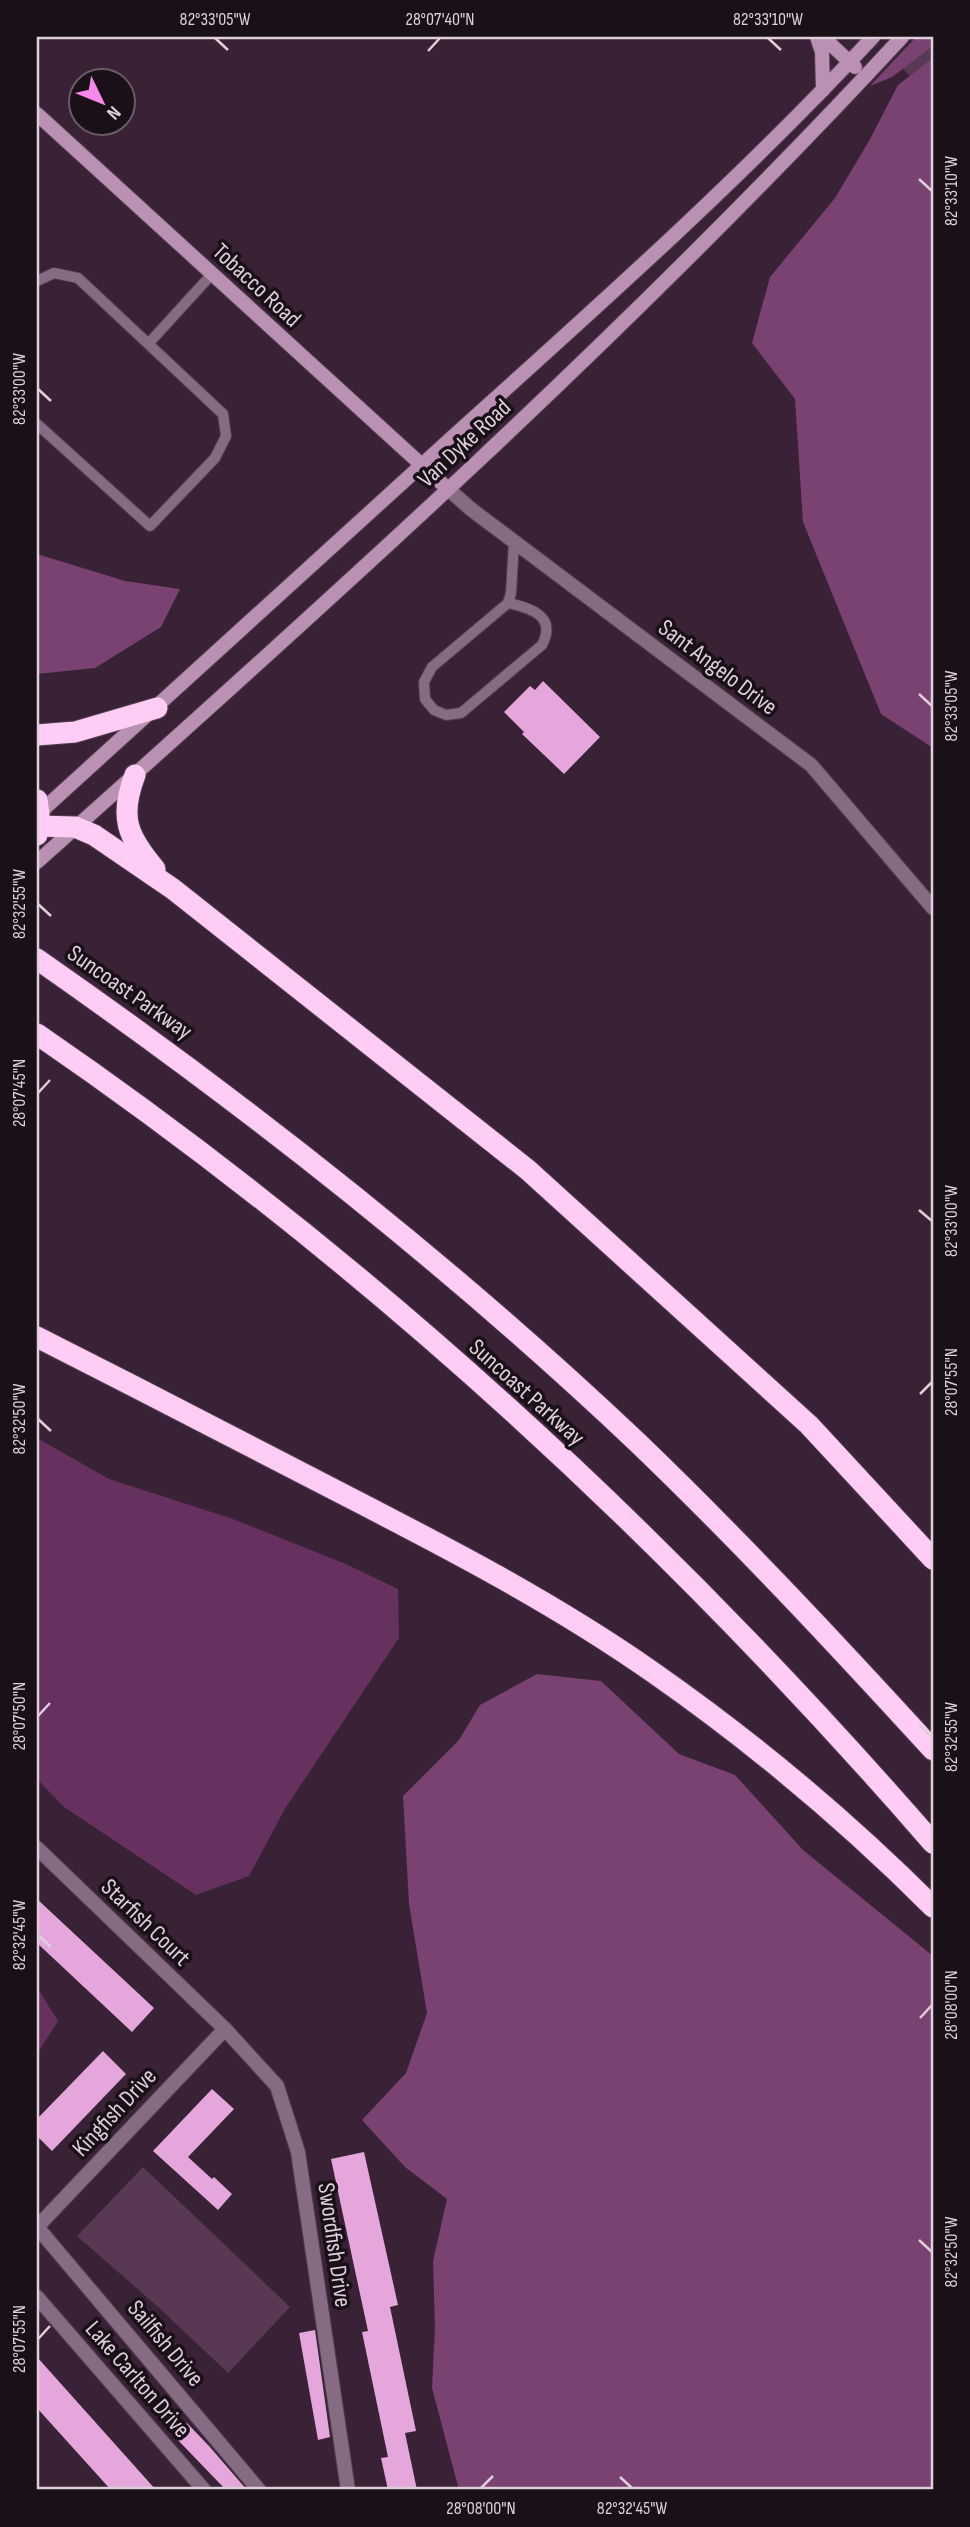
<svg xmlns="http://www.w3.org/2000/svg" width="970" height="2527" font-family="'Sofia Sans Condensed',sans-serif">
	<rect width="100%" height="100%" fill="#392235"/>
	<g fill="#583853">
		<polygon points="933,37 933,97 897,64"/>
		<polygon points="143,2167 290,2307 228,2373 157,2306 77,2236"/>
	</g>
	<g fill="#794271">
		<polygon points="916,37 933,37 933,46 892,77 870,86"/>
		<polygon points="933,58 933,748 881,714 803,522 795,399 752,343 770,277 835,198 869,141 898,85"/>
		<polygon points="37,554 125,581 180,589 161,627 95,668 37,674"/>
		<polygon points="537,1674 601,1681 679,1754 735,1775 803,1850 933,1956 933,2490 459,2490 432,2388 435,2327 433,2261 447,2199 405,2167 362,2120 406,2073 427,2013 409,1904 403,1796 459,1740 480,1705"/>
	</g>
	<g fill="#66315f">
		<polygon points="37,1438 109,1479 233,1519 346,1564 398,1589 399,1638 286,1807 249,1876 196,1895 64,1807 37,1779"/>
		<polygon points="37,1987 58,2021 37,2054"/>
	</g>
	<g fill="#e5a7db">
		<polygon points="543,681 600,737 564,774 522,734 524,732 504,712 530,686 535,690"/>
		<polygon points="37,1899 154,2008 132,2032 37,1943"/>
		<polygon points="103,2051 126,2074 52,2151 37,2136 37,2119"/>
		<polygon points="212,2089 234,2109 188,2157 212,2179 214,2177 232,2194 218,2210 153,2151"/>
		<polygon points="364,2152 398,2305 390,2307 416,2431 405,2433 417,2490 388,2490 381,2458 388,2457 362,2332 368,2331 331,2159"/>
		<polygon points="315,2330 330,2437 318,2440 299,2333"/>
		<polygon points="37,2357 156,2490 111,2490 37,2408"/>
		<polygon points="187,2423 209,2446 247,2490 226,2490 174,2436"/>
	</g>
	<g fill="none" stroke-linecap="round" stroke-linejoin="round">
		<g stroke="#533e50" stroke-width="12">
			<g id="lane">
				<polyline points="37,281 54,273 78,278 223,414 226,436 215,458 150,526 37,424"/>
				<polyline points="149,343 212,274"/>
				<path d="M508,603C531,608 557,616 542,645L461,713L446,715L434,710L425,699L424,682L432,667L508,603L511,593L514,542"/>
			</g>
		</g>
		<g stroke="#533e50" stroke-width="16">
			<g id="street">
				<polyline points="448,489 472,510 811,765 933,908"/>
				<polyline points="37,1848 225,2029 277,2086 298,2152 348,2490"/>
				<polyline points="37,2227 259,2490"/>
				<polyline points="37,2227 225,2029"/>
				<polyline points="37,2297 204,2490"/>
			</g>
		</g>
		<g stroke="#533e50" stroke-width="16">
			<g id="secondary">
				<polyline points="817,37 822,52 823,90"/>
				<polyline points="823,37 855,67"/>
				<polyline points="37,114 448,489"/>
				<path d="M37,815C177,688 317,560 457,433C599,305 743,177 873,37"/>
				<path d="M37,862C334,597 631,330 902,37"/>
			</g>
		</g>
		<g stroke="#533e50" stroke-width="23">
			<g id="highway">
				<polyline points="37,735 75,732 157,708"/>
				<path d="M135,775C119,817 127,836 155,869"/>
				<polyline points="37,800 39,814 37,835"/>
				<polyline points="37,826 75,827 94,835 173,889 528,1170 809,1425 933,1559"/>
				<path d="M37,959C248,1106 450,1265 637,1442C740,1541 837,1645 933,1750"/>
				<path d="M37,1034C369,1262 669,1539 933,1843"/>
				<path d="M37,1337C136,1387 234,1438 333,1489C442,1545 553,1602 654,1673C754,1743 847,1821 933,1907"/>
			</g>
		</g>
		<use href="#lane" stroke="#866c82" stroke-width="10"/>
		<use href="#street" stroke="#866c82" stroke-width="14"/>
		<use href="#secondary" stroke="#ba91b3" stroke-width="14"/>
		<use href="#highway" stroke="#ffccf6" stroke-width="21"/>
	</g>
	<path fill="none" stroke="#decfdb" stroke-width="2.5" d="M215,38L228,50M768,38L781,50M428,51L440,38M919,179L932,191M38,389L51,401M919,694L932,706M38,904L51,916M38,1093L50,1080M919,1210L932,1221M920,1394L932,1382M38,1419L51,1431M38,1716L50,1703M919,1725L932,1737M38,1935L51,1947M920,2018L932,2005M919,2240L932,2252M38,2339L50,2326M620,2477L632,2488M481,2488L493,2476"/>
	<g text-anchor="middle" stroke-width="7" stroke-linejoin="round" paint-order="stroke">
		<g font-size="24" fill="#decfdb" stroke="#1a1018">
			<text transform="translate(257 285) rotate(43)" y="8">Tobacco Road</text>
			<text transform="translate(464 443) rotate(-43)" y="8">Van Dyke Road</text>
			<text transform="translate(718 667) rotate(37)" y="8">Sant Angelo Drive</text>
			<text transform="translate(130 992) rotate(35)" y="8">Suncoast Parkway</text>
			<text transform="translate(527 1392) rotate(42)" y="8">Suncoast Parkway</text>
			<text transform="translate(146 1922) rotate(44)" y="8">Starfish Court</text>
			<text transform="translate(114 2112) rotate(-47)" y="8">Kingfish Drive</text>
			<text transform="translate(335 2245) rotate(82)" y="8">Swordfish Drive</text>
			<text transform="translate(166 2343) rotate(50)" y="8">Sailfish Drive</text>
			<text transform="translate(138 2379) rotate(49)" y="8">Lake Carlton Drive</text>
		</g>
	</g>
	<rect width="970" height="2527" fill="none" stroke="#1a1018" stroke-width="77"/>
	<g transform="translate(102 102) rotate(133)"><circle r="33" fill="#1a1018" stroke="#685c66" stroke-width="2"/>
	<path d="M0-5L12 26L0 18L-12 26Z" fill="#f888e9"/>
	<text y="-10" font-size="19" font-weight="bold" text-anchor="middle" fill="#decfdb">N</text>
	</g>
	<rect x="38" y="38" width="894" height="2450" fill="none" stroke="#decfdb" stroke-width="2.5"/>
	<g font-size="18" text-anchor="middle" fill="#decfdb">
		<text x="215" y="25">82°33'05"W</text>
		<text x="440" y="25">28°07'40"N</text>
		<text x="768" y="25">82°33'10"W</text>
		<text transform="translate(951 191) rotate(-90)" y="6">82°33'10"W</text>
		<text transform="translate(19 389) rotate(-90)" y="6">82°33'00"W</text>
		<text transform="translate(951 706) rotate(-90)" y="6">82°33'05"W</text>
		<text transform="translate(19 904) rotate(-90)" y="6">82°32'55"W</text>
		<text transform="translate(19 1093) rotate(-90)" y="6">28°07'45"N</text>
		<text transform="translate(951 1221) rotate(-90)" y="6">82°33'00"W</text>
		<text transform="translate(951 1382) rotate(-90)" y="6">28°07'55"N</text>
		<text transform="translate(19 1419) rotate(-90)" y="6">82°32'50"W</text>
		<text transform="translate(19 1716) rotate(-90)" y="6">28°07'50"N</text>
		<text transform="translate(951 1737) rotate(-90)" y="6">82°32'55"W</text>
		<text transform="translate(19 1935) rotate(-90)" y="6">82°32'45"W</text>
		<text transform="translate(951 2005) rotate(-90)" y="6">28°08'00"N</text>
		<text transform="translate(951 2252) rotate(-90)" y="6">82°32'50"W</text>
		<text transform="translate(19 2339) rotate(-90)" y="6">28°07'55"N</text>
		<text x="481" y="2514">28°08'00"N</text>
		<text x="632" y="2514">82°32'45"W</text>
	</g>
</svg>
